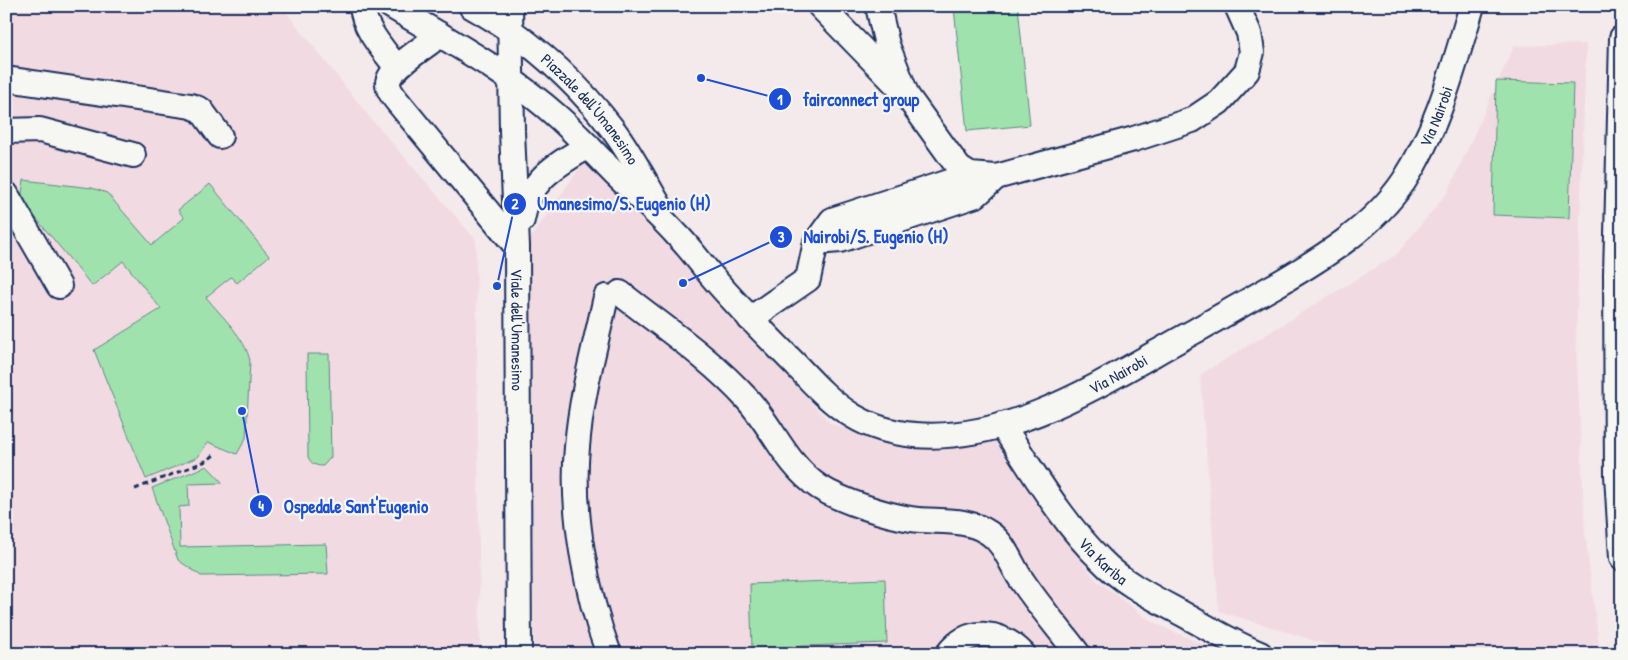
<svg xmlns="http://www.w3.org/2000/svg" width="1628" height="660" font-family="'Patrick Hand',sans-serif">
	<rect width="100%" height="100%" fill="#f4e9eb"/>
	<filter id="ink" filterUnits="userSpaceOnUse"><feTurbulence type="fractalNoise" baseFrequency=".02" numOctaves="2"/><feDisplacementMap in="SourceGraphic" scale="10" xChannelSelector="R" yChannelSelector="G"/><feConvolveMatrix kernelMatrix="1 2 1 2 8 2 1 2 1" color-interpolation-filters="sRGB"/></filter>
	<g filter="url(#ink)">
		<g fill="#f2dae2">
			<polygon points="6,6 281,6 373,121 476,240 480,654 6,654"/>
			<polygon points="1586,44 1576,339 1585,533 1600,654 1358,654 1219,611 1200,375 1396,255 1448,192 1514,46"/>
			<polygon points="584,162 684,262 831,424 907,446 996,441 1095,579 1152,622 1224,654 534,654 530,239"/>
		</g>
		<g fill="#a0e2ad" stroke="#5e8886">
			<polygon points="895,6 1018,6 1030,125 967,131 954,8 895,13"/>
			<polygon points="1496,81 1573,83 1569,218 1493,215"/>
			<path d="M24,180L92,188L107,193L152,245L184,218L178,210L210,184L269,256L237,283L231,277L206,297C222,317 245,337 250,361L246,438L237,454L208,442L198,457L146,479L94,350L161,309L123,261L92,286L21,200Z"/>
			<path d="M307,354H329L331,457L323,466C316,466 311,464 308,457Z"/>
			<polygon points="207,466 223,483 188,484 189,506 179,507 180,547 326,544 328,574 201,576 178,560 152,488"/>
			<polygon points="885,579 887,643 752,648 750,584"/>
		</g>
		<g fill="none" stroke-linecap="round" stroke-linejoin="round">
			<g stroke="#1b2f5e" stroke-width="28">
				<g id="minor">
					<path d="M362,6C364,30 384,50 397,68"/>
					<path id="s1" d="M391,6C449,40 509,73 559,118C579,136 597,156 615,174C636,194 658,214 677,235C689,247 699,261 710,274C736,305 765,334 794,363C812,382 831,403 853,416C871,427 893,433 915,435C1016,443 1110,377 1195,331C1222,316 1249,300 1276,285C1324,257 1373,227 1404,181C1438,129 1454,65 1472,6"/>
					<path id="s2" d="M471,6C527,37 576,81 614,131C632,155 645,182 660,207"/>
					<path id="s3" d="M510,6L512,131L517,247L519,654"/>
					<polyline points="820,6 899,87"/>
					<polyline points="878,6 887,45 907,96 959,168 970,175 996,177 1134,139 1192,120 1219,102 1247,71 1252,52 1249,33 1237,6"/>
					<path d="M440,35C429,44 388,69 388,83C388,90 393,96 397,101L517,247"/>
					<polyline points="1622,38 1616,274 1617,475 1622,558"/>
					<polyline points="6,79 191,106 201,110 220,136"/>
					<polyline points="6,131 40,130 133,155"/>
					<polyline points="6,194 59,286"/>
					<path d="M522,220C528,180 556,165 588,146"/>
					<polyline points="816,242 840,240 976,195 996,177"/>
					<path d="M620,293C663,327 710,358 747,399C773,427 786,465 819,487C841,501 885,515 911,519C936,523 966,517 989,533C1006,544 1011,566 1023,582C1040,607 1060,630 1078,654"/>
					<path d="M606,297C595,347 581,396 577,447C571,511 586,594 609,654"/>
					<polyline points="750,319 808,279 816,242 832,220 970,175"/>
					<path id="s4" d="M1002,425C1033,471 1061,521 1101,560C1124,584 1154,598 1183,614C1208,628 1233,643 1260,654"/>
					<path d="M948,654C969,626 1001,631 1023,654"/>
				</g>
			</g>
			<polyline stroke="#1b2f5e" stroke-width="3" stroke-dasharray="5 4" stroke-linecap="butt" points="135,489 206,461 214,455"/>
			<use href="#minor" stroke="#f6f6f2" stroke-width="24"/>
		</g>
	</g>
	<g text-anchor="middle" stroke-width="4.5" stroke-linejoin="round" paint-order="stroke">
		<g font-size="16" fill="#1b2f5e" stroke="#f6f6f2">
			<text dy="6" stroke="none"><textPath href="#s2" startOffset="159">Piazzale dell'Umanesimo</textPath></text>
			<text dy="6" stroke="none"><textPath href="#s1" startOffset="1322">Via Nairobi</textPath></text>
			<text dy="6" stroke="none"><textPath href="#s3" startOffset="324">Viale dell'Umanesimo</textPath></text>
			<text dy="6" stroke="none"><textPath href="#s1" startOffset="902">Via Nairobi</textPath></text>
			<text dy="6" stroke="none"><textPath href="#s4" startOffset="170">Via Kariba</textPath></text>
		</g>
	</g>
	<path fill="none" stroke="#1d4ed8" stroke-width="2" d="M701 78L780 99M497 286L515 204M683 283L781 237M242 411L261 506"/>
	<g fill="#1d4ed8" stroke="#f6f6f2" stroke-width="2">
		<circle cx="701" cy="78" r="5"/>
		<circle cx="497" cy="286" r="5"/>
		<circle cx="683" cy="283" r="5"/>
		<circle cx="242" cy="411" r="5"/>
		<circle cx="780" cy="99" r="12"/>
		<circle cx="515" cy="204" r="12"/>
		<circle cx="781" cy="237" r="12"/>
		<circle cx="261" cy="506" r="12"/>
	</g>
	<g font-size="15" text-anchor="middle" font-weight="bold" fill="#fff">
		<text x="780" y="105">1</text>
		<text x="515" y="209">2</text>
		<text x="781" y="242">3</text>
		<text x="261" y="511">4</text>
	</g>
	<g font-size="18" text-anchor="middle" font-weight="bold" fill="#1d4ed8" stroke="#f6f6f2" stroke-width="4.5" stroke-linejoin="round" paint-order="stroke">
		<text x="861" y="106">fairconnect group</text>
		<text x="624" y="210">Umanesimo/S. Eugenio (H)</text>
		<text x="876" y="243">Nairobi/S. Eugenio (H)</text>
		<text x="356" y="513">Ospedale Sant'Eugenio</text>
	</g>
	<rect width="1628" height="660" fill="none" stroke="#f6f6f2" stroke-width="25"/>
	<rect x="12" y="12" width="1603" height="635" fill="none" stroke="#1b2f5e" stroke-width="2" filter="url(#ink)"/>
</svg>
